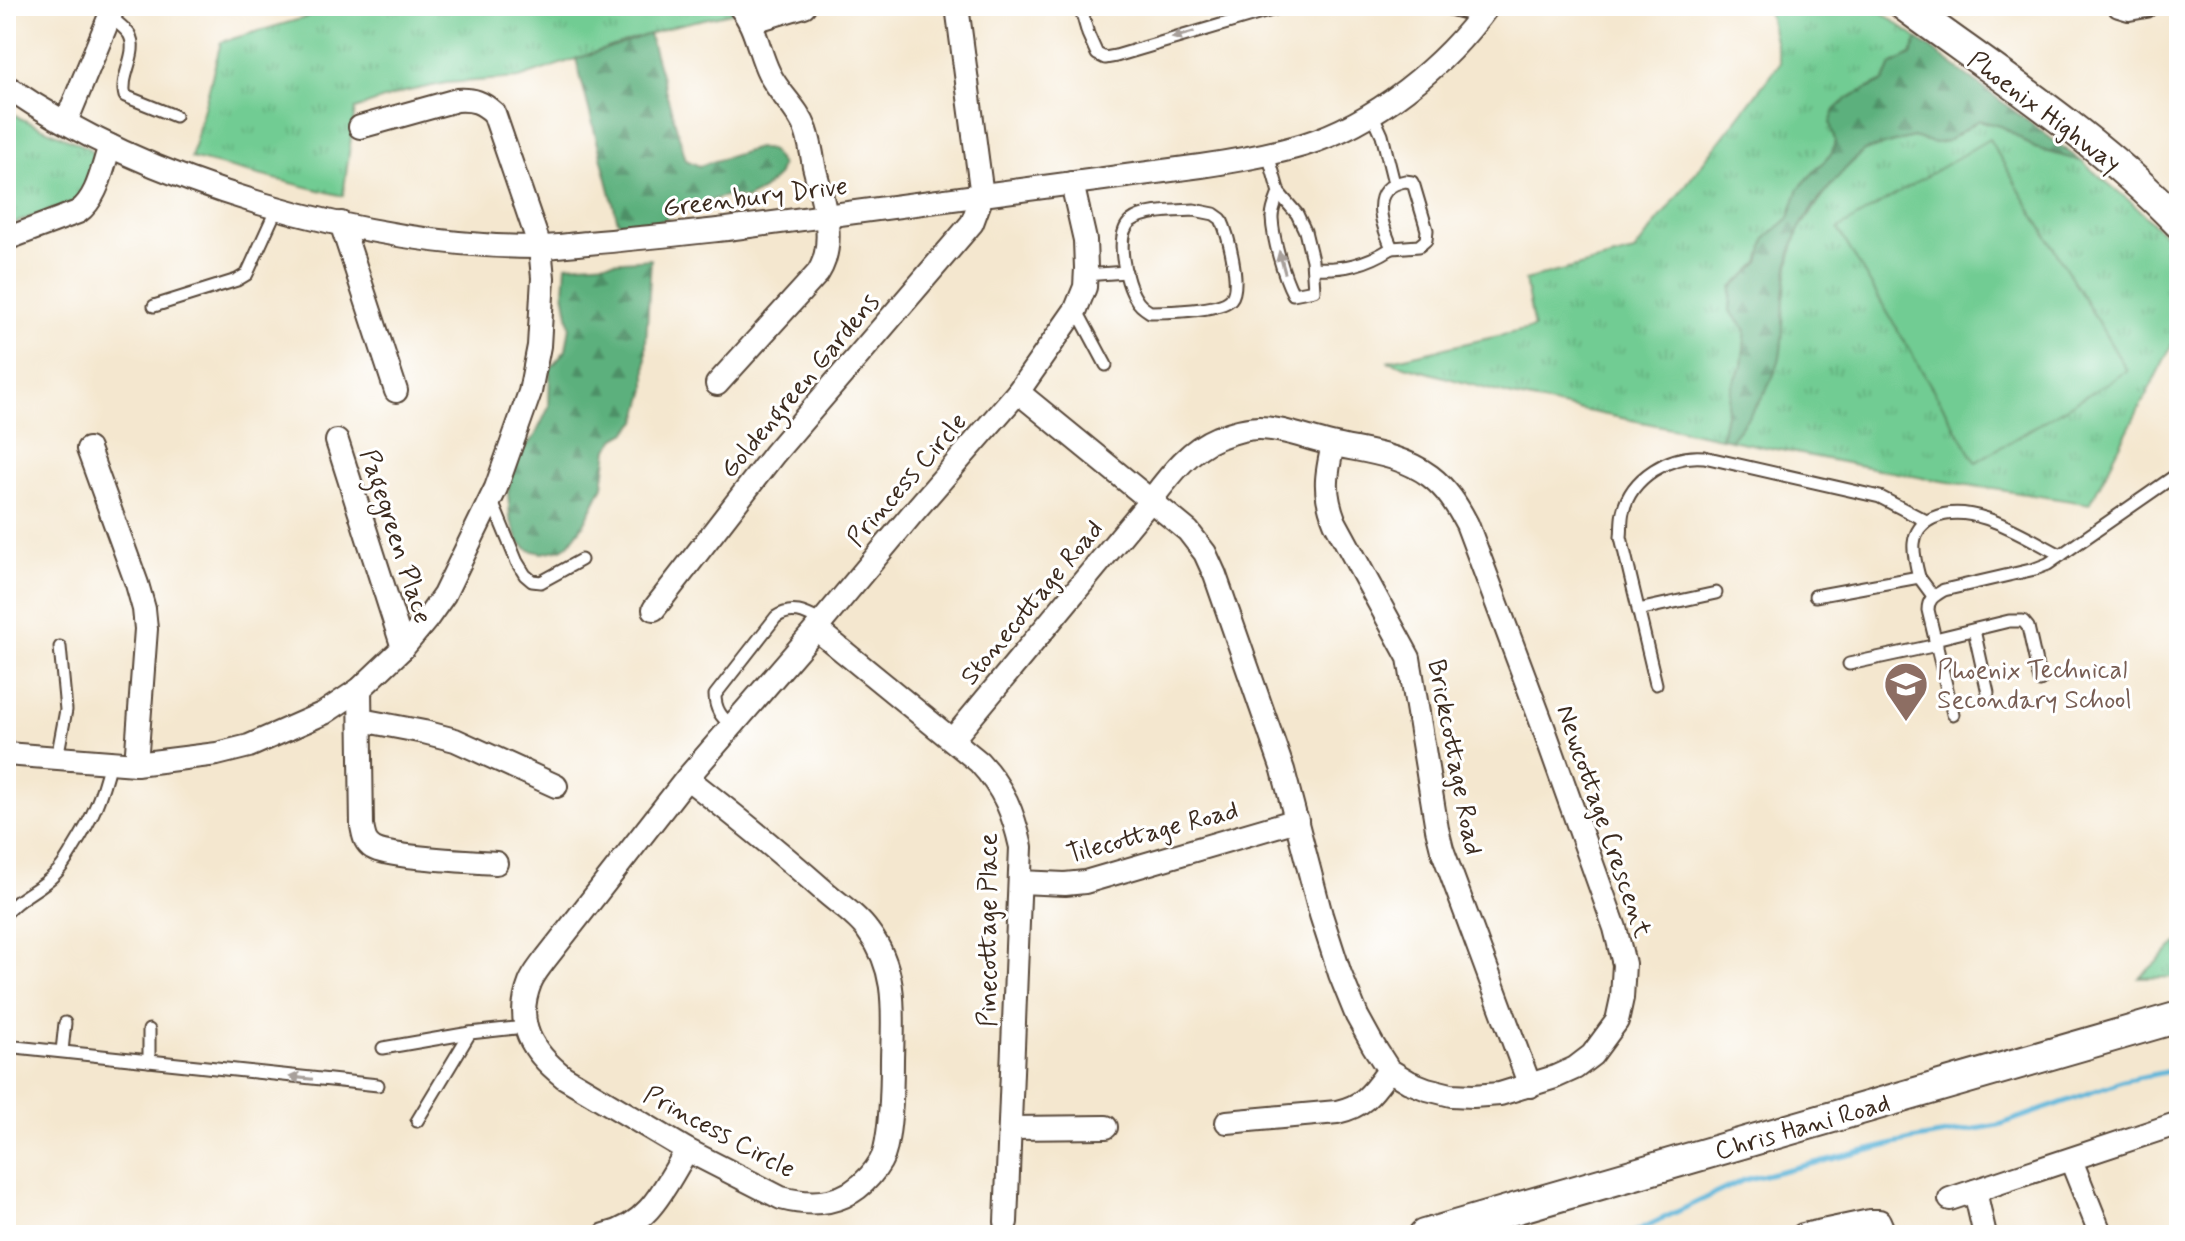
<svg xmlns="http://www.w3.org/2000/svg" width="2185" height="1241" font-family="Mynerve,sans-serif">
	<defs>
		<pattern id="grass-tufts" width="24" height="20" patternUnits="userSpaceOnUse" patternTransform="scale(2)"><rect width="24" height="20" fill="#71cc93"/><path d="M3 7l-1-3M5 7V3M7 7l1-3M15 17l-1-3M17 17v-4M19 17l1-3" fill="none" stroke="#63af7e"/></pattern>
		<pattern id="forest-firs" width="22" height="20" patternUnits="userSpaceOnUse" patternTransform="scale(2)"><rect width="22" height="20" fill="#5cb07d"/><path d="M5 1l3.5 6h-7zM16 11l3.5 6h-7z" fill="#4d8f66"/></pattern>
	</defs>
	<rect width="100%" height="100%" fill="#fff"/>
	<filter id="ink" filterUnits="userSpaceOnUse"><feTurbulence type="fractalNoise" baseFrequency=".0125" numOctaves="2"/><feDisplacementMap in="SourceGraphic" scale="16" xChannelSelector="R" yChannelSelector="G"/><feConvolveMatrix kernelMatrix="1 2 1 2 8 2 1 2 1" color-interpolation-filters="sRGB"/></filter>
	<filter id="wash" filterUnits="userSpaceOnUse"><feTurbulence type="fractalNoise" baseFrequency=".006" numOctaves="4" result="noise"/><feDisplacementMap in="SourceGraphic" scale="32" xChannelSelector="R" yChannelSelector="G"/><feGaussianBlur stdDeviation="1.8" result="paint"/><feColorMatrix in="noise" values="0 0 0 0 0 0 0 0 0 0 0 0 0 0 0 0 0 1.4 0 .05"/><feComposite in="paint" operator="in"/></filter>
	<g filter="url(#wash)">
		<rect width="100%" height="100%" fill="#f4e7cf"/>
		<g fill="url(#grass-tufts)" stroke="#567b58" stroke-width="2">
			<polygon points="346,6 762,6 673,26 519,78 446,83 404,92 355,109 343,196 191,158 221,42"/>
			<polygon points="1767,6 1873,6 1918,39 1911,55 1891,65 1884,81 1848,98 1830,123 1835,141 1832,153 1799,188 1789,218 1766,238 1759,263 1732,288 1730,311 1746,330 1742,367 1732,385 1721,438 1512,396 1387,361 1534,328 1525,280 1634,252 1780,63"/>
			<polygon points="6,108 20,118 89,148 94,156 85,192 71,203 6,226"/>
			<polygon points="1979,120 2003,127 2035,148 2081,161 2132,203 2179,249 2179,331 2090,504 1923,478 1730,440 1759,403 1779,360 1785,286 1793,246 1799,229 1840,174 1864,151 1912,137 1935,143 1947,141"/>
			<polygon points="2179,942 2179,977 2139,978"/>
		</g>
		<g fill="url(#forest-firs)" stroke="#4c6d4e" stroke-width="2">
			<path d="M649,34L686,160L699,166L757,148L771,150L781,165L777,177L763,190L746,199L728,195L703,203L684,202C665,227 648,227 618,222L576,59Z"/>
			<path d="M1918,39L2081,161L2035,148L2003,127L1979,120L1947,141L1935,143L1912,137L1864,151C1847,164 1807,212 1798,232C1791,249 1787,269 1785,286C1782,309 1785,340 1779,361C1770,391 1749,416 1730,440L1721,438L1732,385L1742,367L1746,330L1730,311L1732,288L1759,263L1766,238L1789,218L1799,188L1832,153L1835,141L1830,123L1835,110L1848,98L1884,81L1891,65L1911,55Z"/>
			<polygon points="651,259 646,342 646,389 637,421 627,432 616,438 608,449 603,486 584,524 568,545 562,549 542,553 529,550 519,542 510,518 508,493 512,467 517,456 535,436 549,407 550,369 566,350 570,326 564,292 566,265"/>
		</g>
		<polygon fill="#71cc93" stroke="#567b58" stroke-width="2" points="1989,139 2127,371 1976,462 1838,229"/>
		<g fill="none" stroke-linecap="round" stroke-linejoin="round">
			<polyline stroke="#5cb5d9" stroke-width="5" points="1628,1235 1744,1180 1911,1140 1999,1125 2123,1081 2179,1069"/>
		</g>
	</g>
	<g filter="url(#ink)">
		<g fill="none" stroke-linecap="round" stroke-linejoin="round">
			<g stroke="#574639" stroke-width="15">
				<g id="service">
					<polyline points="1080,6 1088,34 1097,54 1105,58 1116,56 1285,6"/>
					<polyline points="1438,6 1480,17"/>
					<path d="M110,16C116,22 124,27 129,34C140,52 119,76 125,96L175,116"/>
					<polyline points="1372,113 1382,135 1394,183"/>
					<path d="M1268,154L1279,193L1297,214L1305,231L1312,260L1314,290L1293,294C1283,275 1273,239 1272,218C1272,209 1276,201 1279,193"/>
					<path d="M1405,181L1412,182L1414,186L1427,230L1426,240L1419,246L1392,248C1381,223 1368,188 1405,181Z"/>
					<path d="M1194,210L1214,214L1221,219C1228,234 1242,286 1231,299C1220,311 1167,312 1150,312C1145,309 1139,305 1136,299C1125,283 1114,234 1131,221C1145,210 1177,211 1194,210Z"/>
					<path d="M1313,268C1343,270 1367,264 1392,248"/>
					<polyline points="1085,275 1126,272"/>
					<polyline points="154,306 237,280 247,274 277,208"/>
					<polyline points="1076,309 1106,365"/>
					<polyline points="491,499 517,562 525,575 532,581 541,582 581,560"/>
					<path d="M1919,577C1913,554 1907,530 1933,518C1973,500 2025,537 2061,555"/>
					<polyline points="1815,596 1919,577 1933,596"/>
					<polyline points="1638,610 1716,593"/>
					<polyline points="1974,630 1988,693"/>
					<polyline points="1935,639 2009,621 2023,621 2028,627 2040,681"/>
					<polyline points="1849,664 1937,645"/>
					<path d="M1656,684L1621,537C1622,529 1621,520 1623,512C1631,477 1670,454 1704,457L1880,497L1926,521"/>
					<path d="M1953,714L1928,610C1928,599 1934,596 1944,590L2035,569L2048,564L2179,473"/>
					<path d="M732,726C721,717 715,709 715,695L776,617C792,606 805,613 822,622"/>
					<polyline points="57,758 66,710 60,647"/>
					<path d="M6,913C19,896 40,890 55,874C63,867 68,857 73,849C93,817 101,798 110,762"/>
					<polyline points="6,1046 378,1085"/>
					<polyline points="383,1048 470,1033 525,1027"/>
					<polyline points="62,1051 65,1023"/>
					<polyline points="149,1061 149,1030"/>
					<polyline points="417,1121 470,1033"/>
				</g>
			</g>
			<g stroke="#574639" stroke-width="26">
				<g id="minor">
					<polyline points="2119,6 2129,9 2146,6"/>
					<polyline points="750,22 804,6"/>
					<path d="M6,86C150,185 365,247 539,247C555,247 572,244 588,243C634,239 680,234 727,229L1201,166C1235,161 1269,155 1303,145C1375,123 1445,66 1488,6"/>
					<polyline points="66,122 114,6"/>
					<polyline points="341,223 396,391"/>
					<path d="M6,239L78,212C98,198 102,168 110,146"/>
					<path d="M717,384L818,273C838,242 822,199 814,166C812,154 810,141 806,130C798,108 778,93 769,73C758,51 756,25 739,6"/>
					<polyline points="337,441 403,648"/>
					<path d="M1333,445C1326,475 1323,492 1335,522L1409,658L1437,829L1442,849L1530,1086"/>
					<polyline points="88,449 137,584 144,609 146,629 136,764"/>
					<polyline points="654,609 774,454 972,223 982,196 957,6"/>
					<path d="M816,629L979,762C1004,789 1013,812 1021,847L1006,1222"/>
					<path d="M360,689L362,826C364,835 364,842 373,848C389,858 472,861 496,863"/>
					<polyline points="361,720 424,732 455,740 556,786"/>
					<path d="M953,739L1151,500C1170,476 1188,450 1217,438C1230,433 1246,428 1259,428C1283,428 1308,439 1331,444C1365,452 1400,454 1430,476C1447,489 1457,505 1467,524L1544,729L1615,928L1624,964L1622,998L1617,1021L1592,1055L1575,1068L1555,1077L1500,1094L1473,1096L1451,1095L1427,1089L1409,1082L1389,1070L1373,1045L1357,1016L1340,974L1321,915L1283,770L1215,575L1205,553L1188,531L1018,392"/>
					<path d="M6,754L136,764L217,754L249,746L324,713L360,689L403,648L427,619L444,595L496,488L530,392L539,346L543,278L540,247L494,113C482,102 474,99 457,100L360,127"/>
					<path d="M687,778C733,814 779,851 823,890C837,903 857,915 868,931C898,970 893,1013 892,1059C892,1085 891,1125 885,1150C883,1160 876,1169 870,1176C846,1204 815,1207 781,1198L687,1150L564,1077C532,1052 514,1024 530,983C533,975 539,968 544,961L687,778L816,629L912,514L1018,392L1076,309L1085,287L1086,268L1085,240L1072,183"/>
					<polyline points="1020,882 1065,884 1085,882 1297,820"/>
					<path d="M1227,1122L1337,1112C1365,1106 1373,1092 1389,1070"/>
					<polyline points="1011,1128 1106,1127"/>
					<polyline points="2071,1160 2101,1235"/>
					<polyline points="1975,1191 1985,1235"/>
					<polyline points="1950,1199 2179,1123"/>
					<path d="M605,1235C650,1225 665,1186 687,1150"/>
					<polyline points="1803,1235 1870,1221 1879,1221 1885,1235"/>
				</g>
			</g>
			<g stroke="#574639" stroke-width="34">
				<g id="secondary">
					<path d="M1905,6C1999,75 2099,139 2179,223"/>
					<polyline points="1424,1235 2179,1017"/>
				</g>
			</g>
			<use href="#service" stroke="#fff" stroke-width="11"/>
			<use href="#minor" stroke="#fff" stroke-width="22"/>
			<use href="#secondary" stroke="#fff" stroke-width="30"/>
		</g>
		<defs><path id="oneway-solid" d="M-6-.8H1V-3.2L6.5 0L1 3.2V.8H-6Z" transform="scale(2)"/></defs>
		<g fill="#a79f9a">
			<use href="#oneway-solid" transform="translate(1183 35) rotate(164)"/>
			<use href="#oneway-solid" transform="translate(1282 262) rotate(-105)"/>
			<use href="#oneway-solid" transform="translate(301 1078) rotate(-174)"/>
		</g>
	</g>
	<defs>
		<g id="school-pin" transform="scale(2.3)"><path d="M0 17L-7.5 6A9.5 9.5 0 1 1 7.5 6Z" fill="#8d6e63" stroke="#fff"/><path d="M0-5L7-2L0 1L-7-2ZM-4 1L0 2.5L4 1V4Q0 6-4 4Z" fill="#fff"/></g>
	</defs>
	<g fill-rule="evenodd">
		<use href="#school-pin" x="1906" y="684"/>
	</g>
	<g text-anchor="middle" stroke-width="6" stroke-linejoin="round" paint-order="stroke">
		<g font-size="26" fill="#3b2a1e" stroke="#fff">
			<text transform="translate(2045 111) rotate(37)" y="9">Phoenix Highway</text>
			<text transform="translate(755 196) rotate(-7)" y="9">Greenbury Drive</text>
			<text transform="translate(799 385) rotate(-50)" y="9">Goldengreen Gardens</text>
			<text transform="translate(906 479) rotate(-49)" y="9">Princess Circle</text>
			<text transform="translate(397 536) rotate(72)" y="9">Pagegreen Place</text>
			<text transform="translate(1031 602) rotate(-50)" y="9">Stonecottage Road</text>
			<text transform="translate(1456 757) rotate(79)" y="9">Brickcottage Road</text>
			<text transform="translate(1605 821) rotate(71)" y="9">Newcottage Crescent</text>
			<text transform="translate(1152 831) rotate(-15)" y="9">Tilecottage Road</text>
			<text transform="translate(987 930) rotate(-90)" y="9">Pinecottage Place</text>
			<text transform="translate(1802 1126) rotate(-16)" y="9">Chris Hani Road</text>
			<text transform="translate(720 1131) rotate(28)" y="9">Princess Circle</text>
		</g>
		<g font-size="26" fill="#785e54" stroke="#fff" text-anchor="start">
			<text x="1937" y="678">Phoenix Technical<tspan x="1937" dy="30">Secondary School</tspan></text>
		</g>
	</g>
	<rect width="2185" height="1241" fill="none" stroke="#fff" stroke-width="32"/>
</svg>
